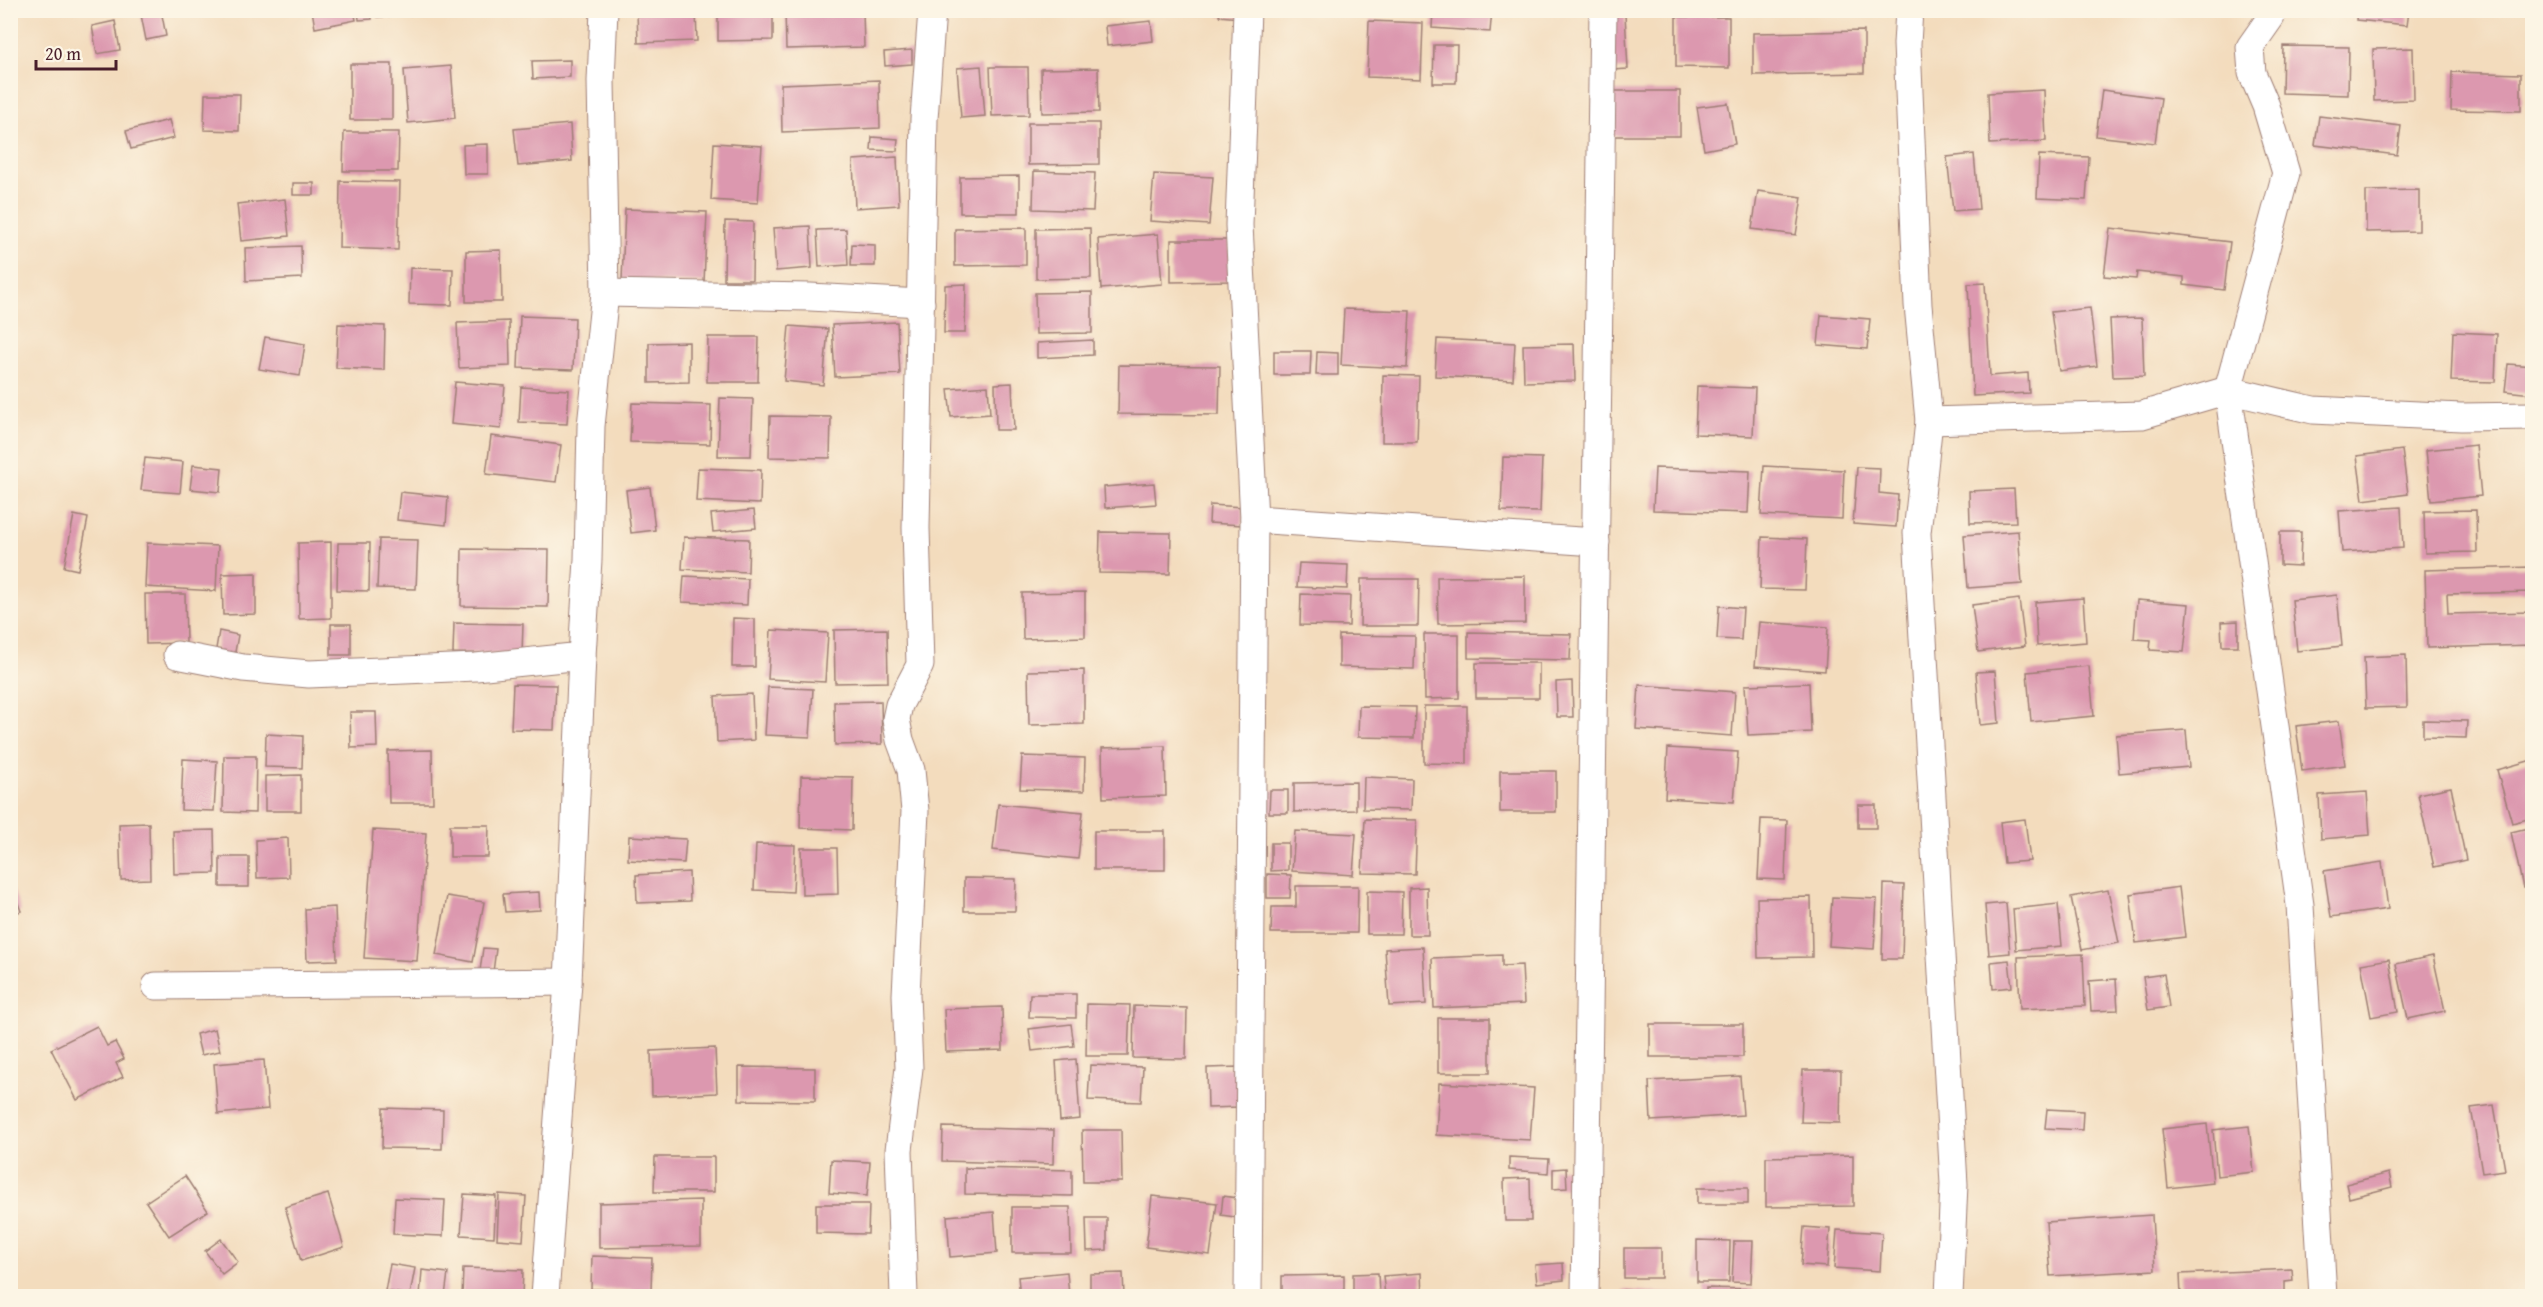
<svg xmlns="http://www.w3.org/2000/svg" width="2543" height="1307" font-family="'Gentium Book Plus',serif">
	<rect width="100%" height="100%" fill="#fcf5e5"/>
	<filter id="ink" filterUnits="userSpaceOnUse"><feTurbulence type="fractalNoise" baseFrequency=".0167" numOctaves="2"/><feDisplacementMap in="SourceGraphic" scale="12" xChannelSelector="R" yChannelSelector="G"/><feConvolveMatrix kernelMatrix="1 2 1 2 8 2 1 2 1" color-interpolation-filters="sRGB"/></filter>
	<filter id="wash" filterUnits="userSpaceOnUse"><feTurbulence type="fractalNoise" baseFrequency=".008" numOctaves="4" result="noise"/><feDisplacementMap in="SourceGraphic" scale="24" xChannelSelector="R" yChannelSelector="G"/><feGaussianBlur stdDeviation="1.35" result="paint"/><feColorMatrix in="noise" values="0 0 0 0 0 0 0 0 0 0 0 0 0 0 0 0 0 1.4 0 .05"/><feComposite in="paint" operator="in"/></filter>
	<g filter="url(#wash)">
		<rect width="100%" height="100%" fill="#f3dcbd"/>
		<g id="blocks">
			<g fill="#dc98af">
				<polygon points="140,10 161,10 166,36 146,40"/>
				<polygon points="312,10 354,10 356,20 315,28"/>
				<polygon points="358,10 371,10 372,19 359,20"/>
				<polygon points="377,10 436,10 436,14 377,17"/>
				<polygon points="637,10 696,10 697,41 638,43"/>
				<polygon points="718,10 773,10 773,40 718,41"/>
				<polygon points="785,10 863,10 864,47 786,49"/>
				<polygon points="1220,10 1241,10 1240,18 1219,16"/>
				<polygon points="1433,10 1492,10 1490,32 1432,28"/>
				<polygon points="2357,10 2409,10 2407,25 2356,20"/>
				<polygon points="1625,14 1628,69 1612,70 1608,16"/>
				<polygon points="1676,17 1729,17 1729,68 1676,67"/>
				<polygon points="115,21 120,50 97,54 92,26"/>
				<polygon points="1151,21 1153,41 1107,46 1105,26"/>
				<polygon points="1369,21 1423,23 1421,79 1367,77"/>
				<polygon points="1864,31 1864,73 1753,75 1753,33"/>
				<polygon points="1434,45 1457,45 1456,83 1433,83"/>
				<polygon points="2283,46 2349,47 2348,95 2282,93"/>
				<polygon points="2413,48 2414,100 2374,101 2373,49"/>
				<polygon points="912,50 912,64 885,66 884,52"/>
				<polygon points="570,60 570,77 533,79 532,61"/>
				<rect x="350" y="64" width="42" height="56"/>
				<polygon points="451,66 455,118 408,123 404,70"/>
				<polygon points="981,66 985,116 961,118 957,68"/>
				<polygon points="990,67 1028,67 1029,115 992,116"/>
				<polygon points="1098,68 1099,112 1042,113 1041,69"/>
				<polygon points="2452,72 2521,74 2521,111 2451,110"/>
				<polygon points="879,80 880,128 782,132 781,84"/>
				<polygon points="2044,90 2046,141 1990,144 1988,93"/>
				<polygon points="2102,90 2161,98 2155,143 2096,136"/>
				<rect x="1610" y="91" width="70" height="45"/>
				<polygon points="205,94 240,94 239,131 204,130"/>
				<polygon points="1728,103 1735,144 1704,150 1697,107"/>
				<polygon points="2319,116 2401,126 2397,155 2315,145"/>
				<polygon points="169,120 174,138 131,149 126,131"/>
				<polygon points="1028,123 1099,123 1099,164 1028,165"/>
				<polygon points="570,124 572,161 518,166 514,129"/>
				<polygon points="344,132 399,132 398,171 343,171"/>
				<polygon points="872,137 898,139 897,151 871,150"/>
				<polygon points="714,143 762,146 758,203 711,200"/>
				<polygon points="488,144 488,174 464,174 463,145"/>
				<polygon points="1974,154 1979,209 1953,211 1947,157"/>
				<polygon points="2039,155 2089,157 2086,200 2037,198"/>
				<polygon points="897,157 899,205 855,208 853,160"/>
				<polygon points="1034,171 1095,173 1093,211 1033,209"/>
				<polygon points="1154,174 1213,177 1209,225 1150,221"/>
				<polygon points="1019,176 1019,213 960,213 960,177"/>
				<polygon points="340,181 400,182 398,250 339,248"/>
				<rect x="293" y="183" width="21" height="12"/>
				<polygon points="2419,190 2419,231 2366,232 2366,191"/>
				<polygon points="1758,191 1802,197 1796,235 1752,229"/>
				<polygon points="285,199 289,236 241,241 237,204"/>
				<polygon points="625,209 707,212 704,283 622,280"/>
				<polygon points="725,221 753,222 752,280 724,280"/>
				<polygon points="810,226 812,268 776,271 773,228"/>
				<polygon points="1026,228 1026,265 955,266 955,229"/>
				<polygon points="1090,228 1091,278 1036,279 1036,229"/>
				<polygon points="2110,228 2230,242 2224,290 2184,285 2184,277 2137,272 2136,279 2104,276"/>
				<polygon points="846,229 848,265 819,267 817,230"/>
				<polygon points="1158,234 1162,284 1101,289 1098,239"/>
				<polygon points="1171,240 1230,240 1231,281 1171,282"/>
				<polygon points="852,244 875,245 875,266 851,266"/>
				<polygon points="301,246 302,278 246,281 245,248"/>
				<polygon points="501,250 502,302 466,302 466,251"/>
				<polygon points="410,268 453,269 452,305 409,304"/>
				<polygon points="1985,283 1990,376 2028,373 2029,393 1973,396 1968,284"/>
				<polygon points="966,284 965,333 944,333 945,285"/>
				<polygon points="1092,292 1092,333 1036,334 1035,293"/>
				<polygon points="2090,308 2097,366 2059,371 2051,312"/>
				<polygon points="1344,309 1410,311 1407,368 1341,365"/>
				<polygon points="1821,315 1870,319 1867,349 1818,345"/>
				<polygon points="520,316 575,318 573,370 518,368"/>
				<polygon points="2142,318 2144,376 2113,377 2110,319"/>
				<polygon points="509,321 510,366 459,368 457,323"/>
				<polygon points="897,322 900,374 835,377 832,325"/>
				<polygon points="338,324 385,326 384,370 336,368"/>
				<polygon points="789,326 828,329 823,385 784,381"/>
				<polygon points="2453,332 2497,334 2495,382 2451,381"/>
				<polygon points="265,337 305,344 300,376 259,369"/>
				<polygon points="708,337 759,337 758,382 707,382"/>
				<polygon points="1437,339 1515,343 1513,380 1435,376"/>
				<polygon points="1093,340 1093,355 1037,358 1037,343"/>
				<polygon points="689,342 689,382 649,383 649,343"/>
				<polygon points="1574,344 1575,381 1524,382 1523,345"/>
				<polygon points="1274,351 1311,351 1310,375 1274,375"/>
				<polygon points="1317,352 1338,353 1338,375 1316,375"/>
				<polygon points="2508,364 2532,366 2532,394 2505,391"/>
				<polygon points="1119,365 1220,366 1219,415 1118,414"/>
				<polygon points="1383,375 1419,376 1417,442 1382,442"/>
				<polygon points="455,382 505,386 501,429 451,424"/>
				<polygon points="1012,383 1014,430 996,430 995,384"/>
				<polygon points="988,386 990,414 951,417 948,389"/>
				<polygon points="1697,386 1755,388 1753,436 1695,434"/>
				<polygon points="521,387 569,390 567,424 519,422"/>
				<polygon points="720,398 753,399 751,456 718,456"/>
				<polygon points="632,403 711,405 710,444 630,442"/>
				<polygon points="770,416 831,417 830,458 769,457"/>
				<polygon points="491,436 561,445 556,482 486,474"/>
				<polygon points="2476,445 2481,496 2431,501 2426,450"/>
				<polygon points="2402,450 2408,494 2363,500 2357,456"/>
				<polygon points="1503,457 1542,458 1540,512 1501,511"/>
				<polygon points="145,458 183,462 180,493 141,490"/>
				<polygon points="193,465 222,468 220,492 190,489"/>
				<polygon points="1764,466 1844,470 1842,519 1761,515"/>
				<polygon points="1857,467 1880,468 1879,493 1898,495 1896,527 1853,524"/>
				<polygon points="698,468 761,470 760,504 696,501"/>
				<polygon points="1655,468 1750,471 1748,513 1653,510"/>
				<polygon points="1154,483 1156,504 1105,508 1104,487"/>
				<polygon points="650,487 655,530 631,533 626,490"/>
				<polygon points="2014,489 2016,522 1970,523 1969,491"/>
				<polygon points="400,492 448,497 446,525 397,520"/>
				<polygon points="1210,505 1243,507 1242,525 1209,523"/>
				<polygon points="2401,507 2403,548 2342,552 2339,511"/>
				<polygon points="754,510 756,528 713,532 711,514"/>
				<polygon points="2476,510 2477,552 2425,553 2424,511"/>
				<polygon points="74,515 88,518 78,570 64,567"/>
				<polygon points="2018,531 2022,584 1968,588 1964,535"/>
				<polygon points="1100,532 1171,533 1170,574 1099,573"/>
				<polygon points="2280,532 2301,532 2300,566 2280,565"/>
				<polygon points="684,537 749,539 748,572 682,569"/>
				<polygon points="1762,537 1807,539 1805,590 1760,589"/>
				<polygon points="379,539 418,540 416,589 377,588"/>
				<polygon points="331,542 331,618 299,619 298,543"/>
				<polygon points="147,543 218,546 216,591 145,587"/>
				<polygon points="338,543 370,543 369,591 337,590"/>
				<polygon points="462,549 549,550 548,607 461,606"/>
				<polygon points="1299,563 1348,565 1347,589 1297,587"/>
				<polygon points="2532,567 2532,592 2447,594 2448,614 2532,612 2532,645 2427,648 2425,570"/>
				<polygon points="256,573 256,614 223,615 222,574"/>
				<polygon points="684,576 748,579 747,605 682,602"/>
				<polygon points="1525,576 1525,623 1438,624 1437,577"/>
				<polygon points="1361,579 1419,579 1418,626 1360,626"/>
				<polygon points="1085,592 1085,637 1023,639 1022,593"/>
				<polygon points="145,594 185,594 186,643 146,644"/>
				<polygon points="1301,594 1350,596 1349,626 1300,625"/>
				<polygon points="2337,595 2342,646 2297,651 2292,600"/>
				<polygon points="2083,598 2086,642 2037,646 2035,602"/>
				<polygon points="2019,599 2025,646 1978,652 1972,605"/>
				<polygon points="2137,600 2189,604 2184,652 2150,650 2151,640 2134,639"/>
				<polygon points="1719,606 1743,608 1741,640 1717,639"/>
				<polygon points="733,618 755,619 755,667 732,667"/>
				<polygon points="2238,621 2238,646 2222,646 2221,622"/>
				<polygon points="1759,622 1828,627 1825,671 1755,666"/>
				<polygon points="454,623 523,624 522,654 453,653"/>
				<rect x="331" y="624" width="20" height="31"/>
				<polygon points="887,629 888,682 835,683 834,630"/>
				<polygon points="771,630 828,633 825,682 768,679"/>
				<polygon points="219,631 238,635 234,658 215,655"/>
				<polygon points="1468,632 1571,634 1570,660 1468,658"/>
				<polygon points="1424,634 1459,634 1459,698 1425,699"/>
				<polygon points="1339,635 1415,636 1414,669 1339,667"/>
				<polygon points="2406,655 2407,707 2366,708 2364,657"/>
				<rect x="1476" y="663" width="63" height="35"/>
				<polygon points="2089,666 2094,716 2031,722 2027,672"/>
				<polygon points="1084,670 1084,724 1029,725 1028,671"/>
				<polygon points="1995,671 1999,723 1980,725 1976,672"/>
				<polygon points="1572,681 1573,717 1557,717 1556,682"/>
				<polygon points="1809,683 1811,732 1748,735 1745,685"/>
				<polygon points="513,684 556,685 554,730 511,729"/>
				<polygon points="1639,685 1735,692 1732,736 1636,729"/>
				<polygon points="768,687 813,689 810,737 765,735"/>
				<polygon points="752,694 754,740 717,742 715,696"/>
				<polygon points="881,701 882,744 835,745 834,702"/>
				<polygon points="1359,706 1415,707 1414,738 1358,737"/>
				<polygon points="1424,706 1467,706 1467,764 1424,763"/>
				<polygon points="350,712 376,712 377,747 351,748"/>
				<polygon points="2423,720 2467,721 2466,738 2423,737"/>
				<polygon points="2339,721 2345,765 2302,771 2296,726"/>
				<polygon points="2186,730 2189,767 2119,773 2116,735"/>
				<polygon points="266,734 303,736 302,768 265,767"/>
				<polygon points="1165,746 1166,796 1103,798 1102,748"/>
				<polygon points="1668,748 1738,752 1734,802 1665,798"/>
				<polygon points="432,750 433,803 389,803 388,751"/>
				<polygon points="224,756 256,756 255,813 223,812"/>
				<polygon points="1022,756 1085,758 1084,791 1020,789"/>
				<polygon points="183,759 217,761 214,811 181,810"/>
				<polygon points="2532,760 2532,818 2512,823 2497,770"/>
				<rect x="1500" y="771" width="56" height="41"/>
				<polygon points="301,775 301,811 265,811 265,776"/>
				<polygon points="801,776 853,777 852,830 800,828"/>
				<polygon points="1364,777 1412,779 1411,810 1363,809"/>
				<polygon points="1356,782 1356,810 1294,812 1294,783"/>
				<polygon points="2451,787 2466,860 2434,867 2418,794"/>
				<polygon points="1270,790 1288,790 1288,813 1269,813"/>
				<polygon points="2367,792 2370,835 2321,839 2319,795"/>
				<polygon points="998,804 1083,812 1078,859 993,850"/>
				<rect x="1858" y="805" width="18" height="23"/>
				<polygon points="1365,819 1417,820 1415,874 1362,873"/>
				<polygon points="1761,819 1787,820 1785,880 1758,879"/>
				<polygon points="2025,819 2030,861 2004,863 2000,822"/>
				<polygon points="149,823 150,879 121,880 119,824"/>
				<polygon points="450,825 489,825 488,857 450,857"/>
				<polygon points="2532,827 2532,886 2523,888 2511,832"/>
				<polygon points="214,830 215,873 174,874 173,831"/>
				<polygon points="373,830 426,833 417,961 364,958"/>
				<rect x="1094" y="831" width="71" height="39"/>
				<polygon points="1295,831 1356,834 1353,875 1292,871"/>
				<polygon points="629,836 686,839 684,863 628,860"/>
				<polygon points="288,838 289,877 257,878 256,840"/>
				<polygon points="1271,843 1288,843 1288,870 1271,871"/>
				<polygon points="756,844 795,845 793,892 754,890"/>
				<polygon points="801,848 837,848 838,894 802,895"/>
				<rect x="220" y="857" width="29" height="30"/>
				<polygon points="2382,862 2388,909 2331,917 2324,871"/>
				<polygon points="689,872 690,901 637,903 636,875"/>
				<polygon points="1267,874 1291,875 1290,898 1267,898"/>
				<polygon points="964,878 1016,879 1015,911 964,911"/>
				<polygon points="1884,884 1904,885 1902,959 1882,959"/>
				<polygon points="11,885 21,911 11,915"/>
				<polygon points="1296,886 1358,886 1357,933 1271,933 1272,907 1296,907"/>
				<polygon points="1427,887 1428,935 1409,935 1409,888"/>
				<polygon points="2179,887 2185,937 2136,943 2130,894"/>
				<polygon points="2108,890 2119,943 2082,950 2071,897"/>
				<polygon points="1367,891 1402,892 1401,934 1367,934"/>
				<polygon points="539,892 540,910 505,912 503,894"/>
				<polygon points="2532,894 2532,913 2530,914 2528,895"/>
				<polygon points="447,896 484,902 473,962 436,955"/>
				<polygon points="1811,897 1812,957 1758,958 1757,898"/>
				<polygon points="1832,897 1877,899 1874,949 1829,946"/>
				<polygon points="2006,903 2010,953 1989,955 1985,905"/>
				<polygon points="2058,904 2062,946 2016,950 2013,909"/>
				<polygon points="335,907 337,960 307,961 305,909"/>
				<polygon points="1423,947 1426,1004 1389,1006 1385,949"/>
				<polygon points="483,948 496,949 493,972 480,971"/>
				<polygon points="2083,954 2085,1006 2020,1009 2018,957"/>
				<polygon points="1502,955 1502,966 1522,965 1524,1004 1434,1008 1432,958"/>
				<polygon points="2433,956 2445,1011 2408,1019 2396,964"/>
				<polygon points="2389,959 2398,1012 2371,1017 2361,964"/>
				<polygon points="2009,960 2012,987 1993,989 1991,962"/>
				<polygon points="2164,974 2169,1007 2148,1010 2143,977"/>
				<polygon points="2116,979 2118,1010 2091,1011 2089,981"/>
				<polygon points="1030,994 1076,994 1076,1018 1029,1017"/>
				<polygon points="1087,1004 1130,1005 1128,1056 1086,1056"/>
				<polygon points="1134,1006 1187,1008 1186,1059 1133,1058"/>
				<polygon points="1002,1007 1003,1050 946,1052 944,1009"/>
				<rect x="1438" y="1018" width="52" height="55"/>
				<polygon points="1071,1024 1074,1046 1032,1051 1029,1029"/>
				<rect x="1650" y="1024" width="93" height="33"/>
				<polygon points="97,1026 107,1046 115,1042 124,1059 116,1063 123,1077 77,1100 51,1049"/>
				<polygon points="215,1029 220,1051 201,1055 196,1034"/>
				<polygon points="715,1048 717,1093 652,1096 651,1051"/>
				<polygon points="1076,1059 1080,1119 1060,1121 1056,1061"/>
				<polygon points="264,1060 268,1109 218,1114 214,1064"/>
				<polygon points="1090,1065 1143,1067 1141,1102 1088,1100"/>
				<polygon points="739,1067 815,1068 815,1101 739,1100"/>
				<polygon points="1239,1067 1239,1107 1208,1108 1207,1068"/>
				<polygon points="1803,1070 1841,1070 1840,1123 1801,1122"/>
				<polygon points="1740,1076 1743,1115 1651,1121 1649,1081"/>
				<polygon points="1439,1083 1534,1088 1530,1140 1436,1135"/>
				<polygon points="2494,1105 2505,1170 2482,1173 2471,1108"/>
				<polygon points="383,1108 443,1110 442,1149 382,1148"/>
				<polygon points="2047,1109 2083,1111 2082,1130 2045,1128"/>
				<polygon points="2207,1124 2213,1183 2168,1188 2162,1129"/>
				<polygon points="2249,1126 2254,1172 2217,1176 2213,1130"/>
				<polygon points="943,1127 1054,1130 1053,1164 942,1161"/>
				<polygon points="1082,1130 1121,1130 1122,1182 1083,1182"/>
				<polygon points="1853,1155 1853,1206 1766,1207 1766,1157"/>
				<polygon points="655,1157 714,1157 714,1192 654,1192"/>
				<polygon points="1509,1157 1549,1159 1548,1173 1509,1170"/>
				<polygon points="831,1160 870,1162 867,1196 829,1193"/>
				<polygon points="965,1168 1072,1170 1072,1196 965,1194"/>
				<polygon points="1566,1168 1567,1188 1553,1189 1553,1169"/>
				<polygon points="2389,1173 2392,1187 2349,1198 2346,1184"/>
				<polygon points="185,1176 208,1211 169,1236 146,1202"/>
				<polygon points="1530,1178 1531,1221 1505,1221 1504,1179"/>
				<rect x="1697" y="1188" width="51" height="16"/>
				<polygon points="328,1194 344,1247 301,1261 285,1207"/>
				<polygon points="464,1194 496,1196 494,1237 461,1235"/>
				<polygon points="499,1194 526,1196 523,1241 497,1239"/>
				<polygon points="1152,1196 1217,1203 1210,1255 1146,1247"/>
				<polygon points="1223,1196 1237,1198 1235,1217 1221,1215"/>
				<polygon points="395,1198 445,1200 443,1236 393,1234"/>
				<polygon points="701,1200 701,1246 599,1248 599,1203"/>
				<polygon points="816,1204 869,1204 868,1234 816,1233"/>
				<polygon points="1012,1207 1070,1207 1071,1253 1012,1253"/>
				<polygon points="994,1212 997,1253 950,1257 947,1216"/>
				<polygon points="2152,1215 2155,1270 2050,1276 2046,1222"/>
				<polygon points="1086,1218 1107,1218 1107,1250 1087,1251"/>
				<polygon points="1804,1227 1830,1229 1827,1267 1801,1265"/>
				<polygon points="1837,1230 1882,1233 1880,1271 1834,1268"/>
				<polygon points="221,1239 238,1262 222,1274 205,1251"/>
				<polygon points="1697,1240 1730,1241 1729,1282 1697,1282"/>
				<polygon points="1734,1241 1753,1241 1751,1283 1732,1282"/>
				<rect x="1624" y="1248" width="37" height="30"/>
				<polygon points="592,1256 652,1258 651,1291 591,1289"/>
				<polygon points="1563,1263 1564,1280 1537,1283 1535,1265"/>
				<polygon points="390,1264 415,1268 410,1295 385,1291"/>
				<polygon points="463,1268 523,1270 522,1296 462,1296"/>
				<polygon points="2292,1269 2293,1281 2285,1282 2285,1296 2181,1296 2180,1274"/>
				<polygon points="422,1270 448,1273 445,1296 420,1296"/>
				<polygon points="1067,1272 1069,1296 1020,1296 1018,1277"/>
				<polygon points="1123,1273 1124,1296 1090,1296 1090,1274"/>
				<polygon points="1378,1273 1379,1296 1353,1296 1353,1274"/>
				<polygon points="1422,1273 1423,1296 1385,1296 1383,1276"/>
				<polygon points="1344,1275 1344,1296 1282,1296 1282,1276"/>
				<polygon points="1706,1288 1753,1289 1753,1296 1706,1296"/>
				<polygon points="1623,1290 1689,1295 1689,1296 1623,1296"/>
				<polygon points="2413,1292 2413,1296 2379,1296 2379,1295"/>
				<polygon points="1491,1293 1532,1295 1532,1296 1491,1296"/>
			</g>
		</g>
	</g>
	<g filter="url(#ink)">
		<use href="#blocks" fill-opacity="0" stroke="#9e7e74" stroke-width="1.5"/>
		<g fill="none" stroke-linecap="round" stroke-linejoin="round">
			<g stroke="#9e7e74" stroke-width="29">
				<g id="minor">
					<polyline points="1247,10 1239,225 1254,519 1248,1296"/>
					<polyline points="1909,10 1907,44 1918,305 1929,421 1917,533 1954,1184 1949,1296"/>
					<polyline points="2272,10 2271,17 2250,47 2252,73 2266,106 2286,173 2228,390 2300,905 2323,1296"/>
					<polyline points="605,293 810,297 921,303"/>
					<polyline points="1929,421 2142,415 2228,390 2313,410 2461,417 2532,416"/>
					<polyline points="1254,519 1596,542"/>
					<polyline points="177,655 243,668 309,674 476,667 582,656"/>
					<polyline points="156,986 568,982"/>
					<polyline points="545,1296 568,982 582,656 588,560 591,426 605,293 601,81 604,10"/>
					<polyline points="904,1296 899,1150 909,1068 906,995 915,811 911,770 900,740 896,719 899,705 920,665 916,528 924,119 932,10"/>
					<polyline points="1585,1296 1603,10"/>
				</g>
			</g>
			<use href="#minor" stroke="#fff" stroke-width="27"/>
		</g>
	</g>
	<rect width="2543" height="1307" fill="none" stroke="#fcf5e5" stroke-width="36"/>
	<path d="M36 60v9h80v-9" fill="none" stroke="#4a1f2b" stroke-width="3"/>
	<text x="45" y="60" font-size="18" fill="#4a1f2b" stroke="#fcf5e5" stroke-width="4.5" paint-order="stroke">20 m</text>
</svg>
